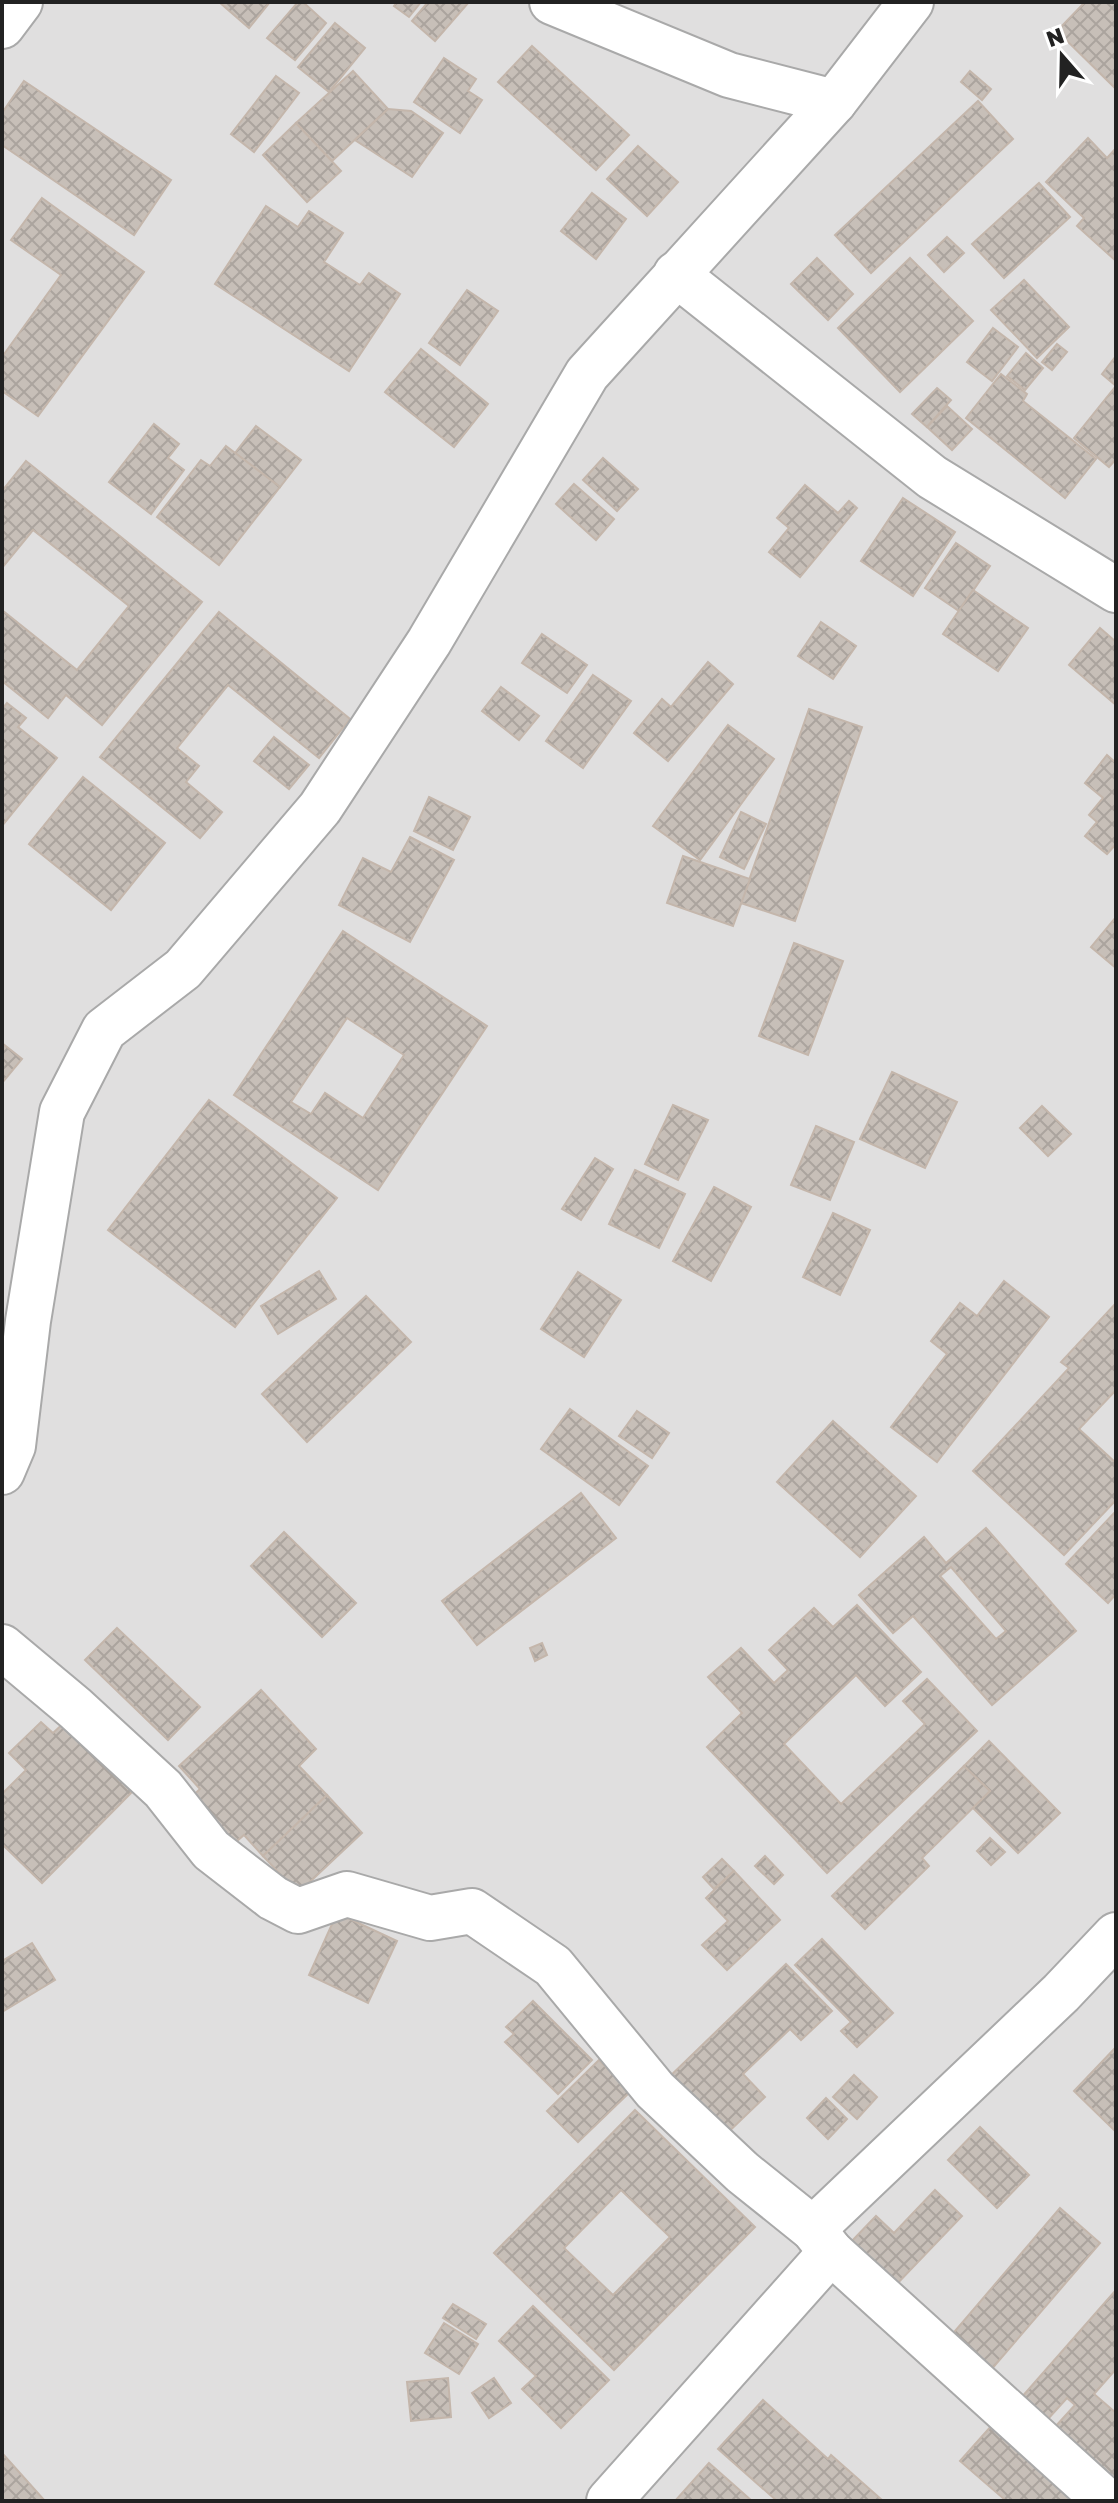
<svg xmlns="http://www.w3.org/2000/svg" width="1118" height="2503" font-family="'Golos Text',sans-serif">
	<defs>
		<pattern id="building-cross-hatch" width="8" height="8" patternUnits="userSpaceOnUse" patternTransform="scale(2)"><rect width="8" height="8" fill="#c7bfb8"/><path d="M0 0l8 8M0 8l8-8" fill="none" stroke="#aba49e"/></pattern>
	</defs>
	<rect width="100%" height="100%" fill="#f2efe9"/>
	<rect fill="#e0dfdf" x="2" y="2" width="1114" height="2499"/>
	<g fill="url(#building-cross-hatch)" stroke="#c4b6ab" stroke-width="2" fill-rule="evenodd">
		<polygon points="219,2 270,2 249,28"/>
		<polygon points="298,2 303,2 326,23 295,60 267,38"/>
		<polygon points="397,2 421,2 409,17 394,6"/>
		<polygon points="428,2 469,2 435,41 412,21"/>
		<polygon points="1085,2 1116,2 1116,89 1057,31"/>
		<polygon points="335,23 365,48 329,92 298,67"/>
		<polygon points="532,46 629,135 596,170 498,82"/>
		<polygon points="444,58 476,79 468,91 482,100 460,133 414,102"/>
		<polygon points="353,71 388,109 332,161 296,123"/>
		<polygon points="970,71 991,89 982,100 961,82"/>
		<polygon points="276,76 299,93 254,152 231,134"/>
		<polygon points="24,81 171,180 134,235 2,145 2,113"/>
		<polygon points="978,101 1013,139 871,273 835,235"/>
		<polygon points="388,109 411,111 443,133 412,177 355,140"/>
		<polygon points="296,123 341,171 307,202 263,155"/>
		<polygon points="1088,138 1107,158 1116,148 1116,261 1077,226 1084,218 1046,182"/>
		<polygon points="638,146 678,182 647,216 607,179"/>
		<polygon points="1039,183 1070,217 1004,278 972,244"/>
		<polygon points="592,193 626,219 596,259 561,231"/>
		<polygon points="42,198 144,272 38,416 2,391 2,357 61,275 11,240"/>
		<polygon points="266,206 298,227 309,211 343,233 324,262 360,285 369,273 400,294 349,371 215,284"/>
		<polygon points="947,237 964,253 944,272 928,255"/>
		<polygon points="817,258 853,294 828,320 791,284"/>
		<polygon points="910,258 973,321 900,392 838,328"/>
		<polygon points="1024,280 1069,327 1037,358 991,310"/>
		<polygon points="467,290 498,311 460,365 429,343"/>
		<polygon points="993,328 1018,347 992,381 967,362"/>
		<polygon points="1057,344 1067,352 1052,370 1042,362"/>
		<polygon points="421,349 488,404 454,447 385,392"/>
		<polygon points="1026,353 1043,368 1025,390 1007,376"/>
		<polygon points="1116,356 1116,459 1109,467 1074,438 1116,386 1102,374"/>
		<polygon points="1001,374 1027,394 1023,401 1096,459 1065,498 966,418"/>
		<polygon points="937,388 951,400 927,427 912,414"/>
		<polygon points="947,406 972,429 952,450 927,427"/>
		<polygon points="154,424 179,444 168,458 184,470 151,514 109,482"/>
		<polygon points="256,426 301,460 280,487 235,453"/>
		<polygon points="226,446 280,487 219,565 157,517 201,460 210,466"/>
		<polygon points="603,458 638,489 617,511 583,480"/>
		<polygon points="26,461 202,602 102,725 66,695 48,718 2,681 2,610 77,670 129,606 33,530 2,568 2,491"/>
		<polygon points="574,484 614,519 596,540 556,504"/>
		<polygon points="805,485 838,513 849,501 857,508 800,577 769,552 789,528 777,518"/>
		<polygon points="903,498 955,532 913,596 861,561"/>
		<polygon points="956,543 990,566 959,611 925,588"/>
		<polygon points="973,590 1028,628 998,671 943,634"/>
		<polygon points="219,612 350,719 319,758 228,685 177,748 199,766 186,782 222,812 200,838 100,757"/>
		<polygon points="821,622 856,646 833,679 798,656"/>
		<polygon points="1100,628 1116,642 1116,705 1069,665"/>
		<polygon points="542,634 587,665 567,693 522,663"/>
		<polygon points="708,662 733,684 668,761 634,733 662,699 671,707"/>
		<polygon points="593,675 631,701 583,768 546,741"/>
		<polygon points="501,687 539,716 519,740 482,711"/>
		<polygon points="7,703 26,718 18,727 57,758 2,826 2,709"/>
		<polygon points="809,709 862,727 795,921 741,903"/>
		<polygon points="728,725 774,759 700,860 653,826"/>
		<polygon points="274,737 309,765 289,789 254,761"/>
		<polygon points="1107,755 1116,763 1116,844 1107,854 1085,836 1097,822 1089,815 1103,798 1085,783"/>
		<polygon points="83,777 165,843 111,910 29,844"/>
		<polygon points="429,797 470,817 453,850 414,831"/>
		<polygon points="741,812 766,824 744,869 720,857"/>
		<polygon points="410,837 454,860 410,942 339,905 363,858 391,872"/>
		<polygon points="683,856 750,879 733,926 667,903"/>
		<polygon points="1116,917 1116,968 1091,947"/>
		<path d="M343,931L487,1026L378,1190L234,1095ZM347,1018L404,1055L363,1118L325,1093L311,1114L291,1102Z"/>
		<polygon points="794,943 843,961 808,1055 759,1036"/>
		<polygon points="2,1043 22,1059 2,1083"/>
		<polygon points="892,1072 957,1102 925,1168 860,1139"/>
		<polygon points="209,1100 337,1198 235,1327 108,1230"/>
		<polygon points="673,1105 708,1120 678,1180 645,1164"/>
		<polygon points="1042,1106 1071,1134 1048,1156 1020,1128"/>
		<polygon points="816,1126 854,1142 830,1200 791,1185"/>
		<polygon points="595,1158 613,1169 581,1220 562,1209"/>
		<polygon points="635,1170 685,1194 659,1248 609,1224"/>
		<polygon points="714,1187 751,1207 711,1281 673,1261"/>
		<polygon points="833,1213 870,1230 840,1295 803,1277"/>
		<polygon points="319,1271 336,1299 278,1334 261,1306"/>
		<polygon points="578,1272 621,1300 584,1357 541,1329"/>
		<polygon points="1004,1281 1049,1317 937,1462 891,1427 947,1354 931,1341 960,1303 977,1316"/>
		<polygon points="366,1296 411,1342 307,1442 262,1394"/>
		<polygon points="1116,1303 1116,1390 1079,1429 1116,1463 1116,1500 1064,1555 973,1471 1069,1368 1061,1362"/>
		<polygon points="570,1409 648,1466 619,1505 541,1449"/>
		<polygon points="637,1411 669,1433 652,1458 619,1436"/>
		<polygon points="833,1421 916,1496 860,1557 777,1482"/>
		<polygon points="581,1493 616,1538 477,1645 442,1601"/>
		<polygon points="1116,1511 1116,1594 1108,1603 1066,1564"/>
		<path d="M986,1528L1076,1631L992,1705L913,1616L893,1633L859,1595L924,1537L946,1563ZM951,1567L1006,1631L996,1639L940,1576Z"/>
		<polygon points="284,1532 356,1603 322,1637 251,1566"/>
		<polygon points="857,1605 921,1672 885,1706 856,1675 784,1744 841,1804 925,1724 903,1701 927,1679 977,1731 827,1873 707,1747 742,1713 708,1677 741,1648 774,1683 788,1670 769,1650 814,1608 833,1627"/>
		<polygon points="117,1628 200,1707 168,1740 85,1660"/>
		<polygon points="542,1643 547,1655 535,1661 530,1648"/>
		<polygon points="261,1690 316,1749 299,1766 327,1795 263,1856 244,1835 230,1847 187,1801 200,1789 179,1766"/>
		<polygon points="66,1721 135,1789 42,1883 2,1844 2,1794 26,1770 9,1753 41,1722 53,1733"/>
		<polygon points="989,1741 1060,1813 1018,1853 973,1808 990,1791 964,1766"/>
		<polygon points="964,1766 990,1791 922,1858 929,1866 865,1929 832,1896"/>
		<polygon points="327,1795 362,1833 298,1893 263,1856"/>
		<polygon points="990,1838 1005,1852 991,1865 977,1851"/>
		<polygon points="765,1856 783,1875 774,1884 755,1866"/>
		<polygon points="722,1859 734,1871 714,1889 703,1877"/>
		<polygon points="734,1871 780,1920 727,1970 702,1945 728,1921 706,1898"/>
		<polygon points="337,1913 397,1941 368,2003 309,1975"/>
		<polygon points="822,1939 893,2013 857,2047 841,2031 851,2022 795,1965"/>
		<polygon points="32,1943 55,1980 2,2012 2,1961"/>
		<polygon points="786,1964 832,2011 801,2040 790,2029 743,2074 765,2097 721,2139 665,2081"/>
		<polygon points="533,2001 592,2060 558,2094 505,2042 514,2034 506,2027"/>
		<polygon points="1116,2047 1116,2132 1074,2091"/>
		<polygon points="599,2060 630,2092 578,2142 547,2111"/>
		<polygon points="854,2075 877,2097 857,2119 833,2097"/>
		<polygon points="826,2098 847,2119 828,2139 807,2118"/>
		<path d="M635,2110L755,2227L614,2370L494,2253ZM621,2190L670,2237L613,2295L564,2248Z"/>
		<polygon points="980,2127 1029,2175 997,2208 948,2160"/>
		<polygon points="935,2190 962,2216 894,2287 849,2244 876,2216 894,2233"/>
		<polygon points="1060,2208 1100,2243 990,2371 950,2337"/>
		<polygon points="1116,2290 1116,2369 1094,2394 1116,2413 1116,2480 1055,2427 1075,2405 1067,2398 1047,2420 1021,2398"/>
		<polygon points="453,2304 486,2324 476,2339 443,2318"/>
		<polygon points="533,2306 609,2380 561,2428 522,2389 536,2376 499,2341"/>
		<polygon points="444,2323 478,2344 459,2374 425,2353"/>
		<polygon points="448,2378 451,2417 411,2421 407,2382"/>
		<polygon points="494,2378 511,2403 489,2418 472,2393"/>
		<polygon points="763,2400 828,2459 831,2455 882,2500 777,2501 718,2449"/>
		<polygon points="1001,2415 1075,2501 1002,2501 1004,2499 960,2461"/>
		<polygon points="2,2453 45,2501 2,2501"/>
		<polygon points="709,2463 752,2501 675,2501"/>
	</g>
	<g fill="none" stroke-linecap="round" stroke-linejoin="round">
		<g stroke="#a9a9a9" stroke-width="48">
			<g id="minor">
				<polyline points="552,2 729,75 834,102"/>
				<polyline points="2,26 20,2"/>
				<polyline points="676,274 932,477 1116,590"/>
				<polyline points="2,1472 13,1446 28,1321 62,1112 104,1030 183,969 320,808 429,642 587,374 834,102 911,2"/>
				<polyline points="2,1647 75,1708 163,1789 211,1850 273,1898 298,1911 347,1894 430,1918 472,1911 553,1966 655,2090 742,2172 813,2229 831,2252 1106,2501"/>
				<polyline points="813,2229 1061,1993 1116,1935"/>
				<polyline points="609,2501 831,2252"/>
			</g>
		</g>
		<use href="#minor" stroke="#fff" stroke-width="44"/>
	</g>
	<rect width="1118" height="2503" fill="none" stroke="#222222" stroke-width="8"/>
	<g transform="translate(1062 56) rotate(340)" stroke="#ffffff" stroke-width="6" paint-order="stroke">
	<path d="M0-6L14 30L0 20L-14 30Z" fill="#222222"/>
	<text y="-12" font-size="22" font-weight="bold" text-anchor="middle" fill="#222222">N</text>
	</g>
</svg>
